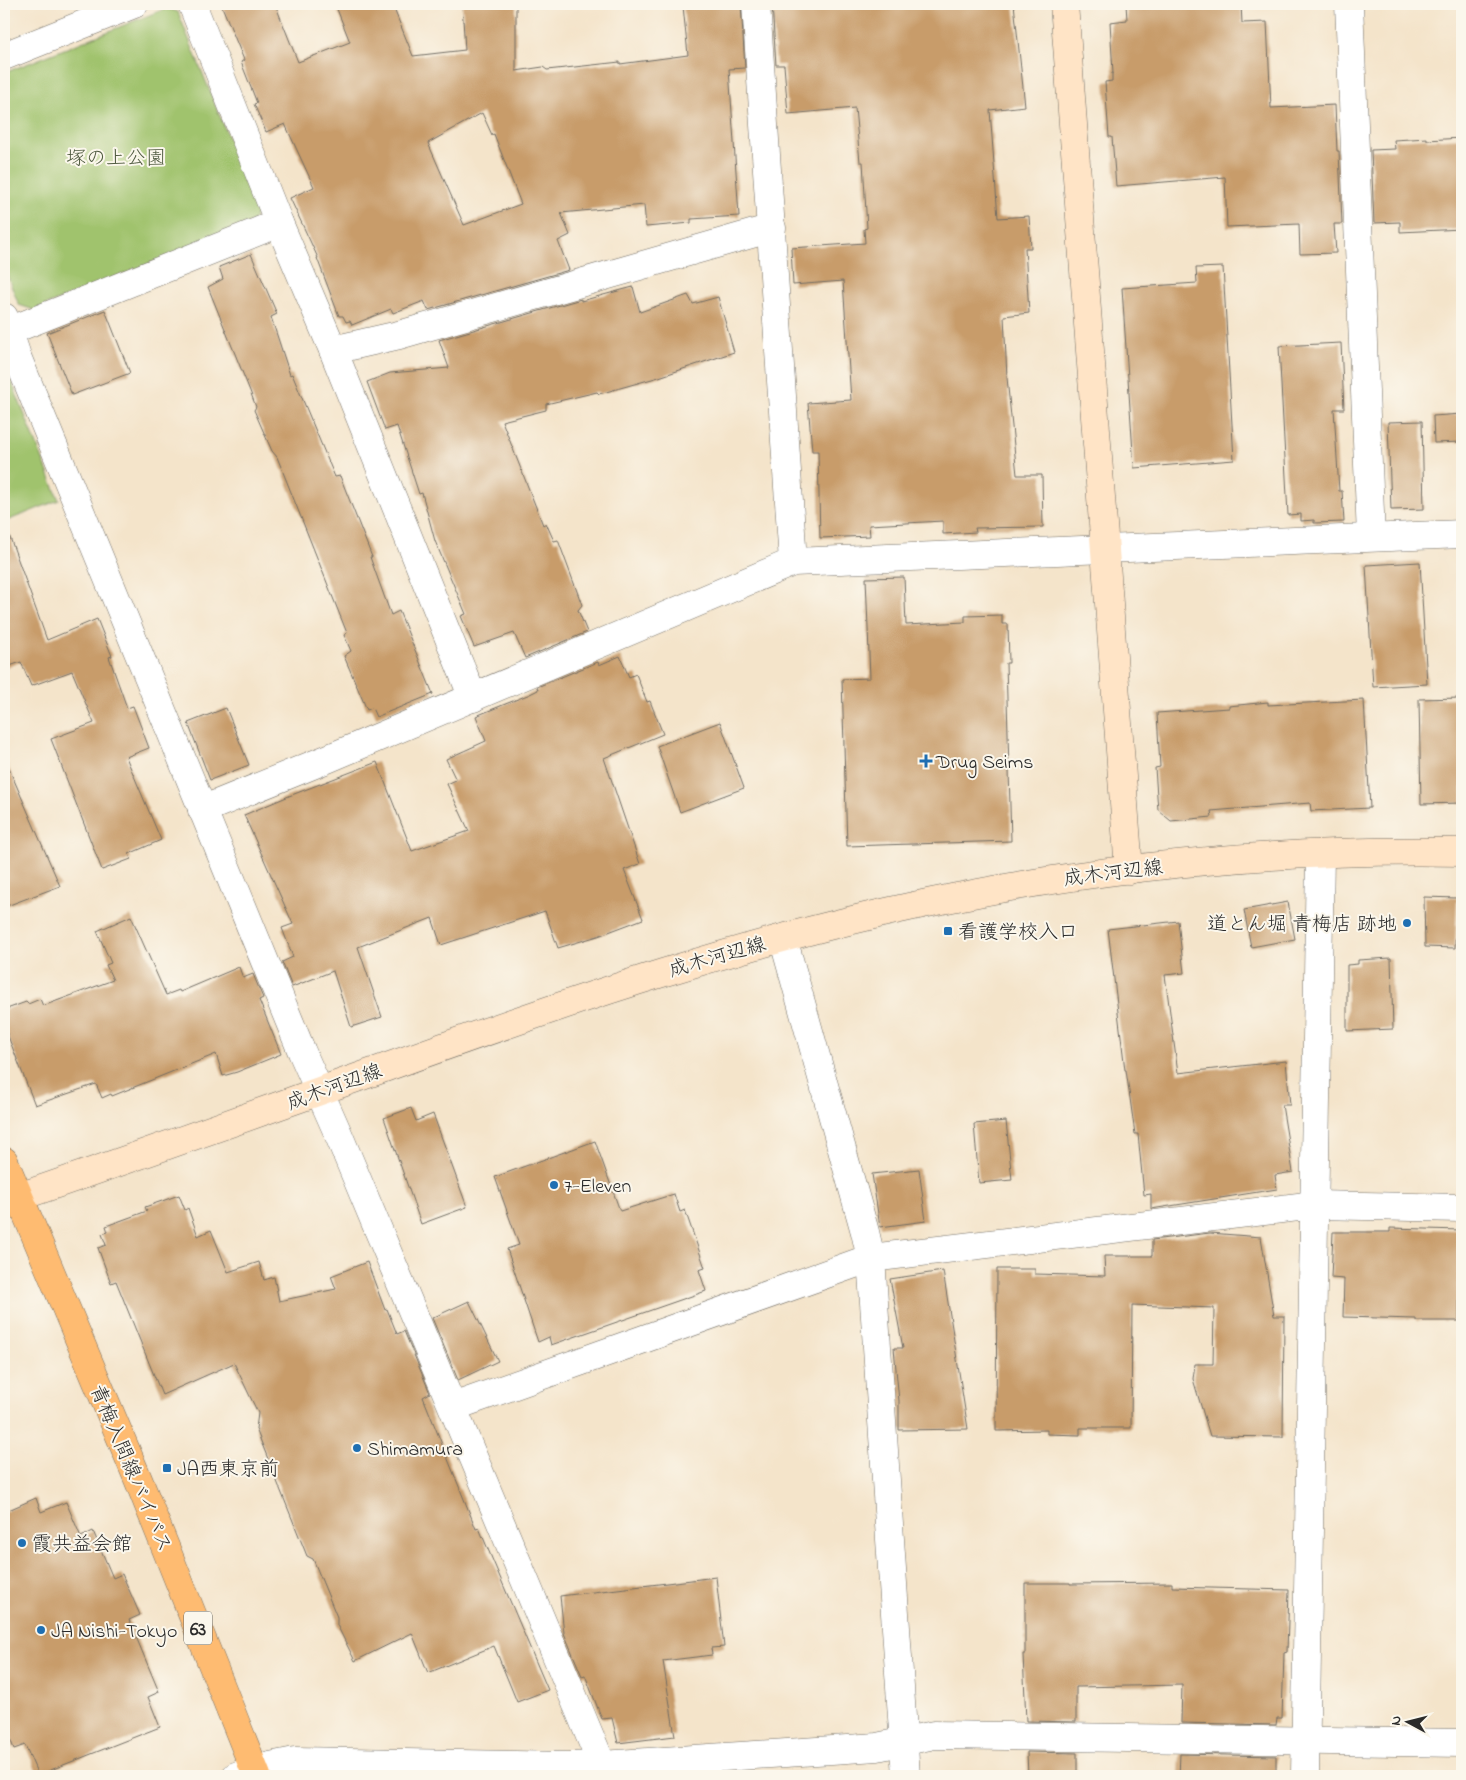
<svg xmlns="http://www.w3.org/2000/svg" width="1466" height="1780" font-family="'Indie Flower','Klee One',sans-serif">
	<rect width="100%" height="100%" fill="#fbf7ec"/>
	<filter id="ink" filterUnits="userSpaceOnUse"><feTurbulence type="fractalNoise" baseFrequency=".02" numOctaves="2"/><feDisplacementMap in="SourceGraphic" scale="10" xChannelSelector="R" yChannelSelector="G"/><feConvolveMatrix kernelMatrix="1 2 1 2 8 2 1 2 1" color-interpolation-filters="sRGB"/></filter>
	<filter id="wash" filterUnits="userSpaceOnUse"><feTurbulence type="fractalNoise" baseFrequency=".0096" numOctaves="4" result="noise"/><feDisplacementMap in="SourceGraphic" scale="20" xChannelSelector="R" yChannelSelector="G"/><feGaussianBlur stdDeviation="1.12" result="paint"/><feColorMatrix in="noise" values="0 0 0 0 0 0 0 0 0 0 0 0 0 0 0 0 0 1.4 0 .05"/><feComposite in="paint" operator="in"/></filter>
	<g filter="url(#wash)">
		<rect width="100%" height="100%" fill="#f4e4ca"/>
		<g fill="#a0c36d" stroke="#66774c">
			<polygon points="167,8 178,12 258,211 253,222 34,310 19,305 4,268 4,73"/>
			<polygon points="4,363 59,500 4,522"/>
		</g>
		<g id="blocks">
			<g fill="#c89c6b" fill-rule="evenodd">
				<path d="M221,4H275L298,62L350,42L335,4H392L413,56L465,50L462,4H516V71L543,67L547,70L620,62V64L688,55L683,6L741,4L745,68L729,69L739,216L691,219V223L646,227L644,205L561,213L570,235L558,241L569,270L428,310L424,301L393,313L391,309L352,325L350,321L346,322L343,316H339L317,258H318L290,198L314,187L285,124L266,132L254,104L257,103L241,62L244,60ZM482,113L492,135L494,134L521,204L464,225L428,143Z"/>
				<polygon points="772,4 1014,4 1025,106 990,110 998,218 1029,216 1031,248 1025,248 1029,313 1004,316 1007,378 1017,475 1042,475 1043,527 975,528 976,532 943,534 943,521 869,525 870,536 820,538 818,451 812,451 808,403 851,400 843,281 793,285 791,248 865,243 864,229 867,228 863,162 860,162 855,108 788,114 784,65 776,65"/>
				<polygon points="1126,4 1241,4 1242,23 1267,22 1271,108 1335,105 1337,151 1339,151 1342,224 1334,224 1336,253 1300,254 1299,224 1227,227 1225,177 1116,186 1112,137 1109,137 1105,82 1112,81 1112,73 1113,73 1110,22 1127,20"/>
				<polygon points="1427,138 1427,140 1462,138 1462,229 1400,232 1400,222 1374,223 1371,150 1395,149 1394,140"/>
				<polygon points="251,254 277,314 271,317 290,375 292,374 335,477 340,476 372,557 370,557 391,615 399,611 433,694 376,717 372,708 367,710 344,656 351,651 344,635 347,633 277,457 272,451 254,410 256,407 250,391 208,287 223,279 219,267"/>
				<polygon points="1223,267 1234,460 1134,468 1122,288 1197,283 1196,268"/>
				<polygon points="633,287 640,312 688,295 693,304 718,297 734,352 659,377 599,394 597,392 546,404 546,410 502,421 543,525 546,523 554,541 558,540 582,605 578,610 587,632 525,658 514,633 474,647 461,616 466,614 435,541 422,493 419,494 397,426 385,430 367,382 390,373 449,368 439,340 581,299 581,301"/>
				<polygon points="105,310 130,373 72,395 47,333"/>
				<polygon points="1341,343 1344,409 1334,409 1339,491 1342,491 1344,522 1314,523 1314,520 1301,521 1301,514 1288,515 1279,346"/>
				<polygon points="1462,414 1462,442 1434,443 1433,416"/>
				<polygon points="1422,421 1424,509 1391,510 1388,422"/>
				<polygon points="8,532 47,640 97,619 112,656 109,657 127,708 133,706 149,748 126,757 161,840 129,854 131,859 102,870 51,739 94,723 72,671 31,686 21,662 4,668 4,533"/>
				<polygon points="1420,562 1427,684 1373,687 1366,565"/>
				<polygon points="904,577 906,625 965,622 965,616 1002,615 1002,624 1008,624 1009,663 1006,663 1011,841 847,846 842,679 870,678 866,578"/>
				<polygon points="620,656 629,677 636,674 647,702 650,701 663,734 604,758 640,864 624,870 643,919 598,936 558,948 545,911 441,945 432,918 358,947 382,1017 351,1027 333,971 292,987 282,962 293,957 282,928 293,924 244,815 289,796 377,762 412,851 469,831 447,784 456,780 446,759 486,741 476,716 530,694 538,690 537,687 598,662 599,665"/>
				<polygon points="1462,698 1462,803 1421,804 1419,699"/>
				<polygon points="1364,700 1370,808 1311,811 1310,803 1211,811 1212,817 1171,821 1158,810 1155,768 1160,767 1157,713 1229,708 1229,706 1268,702 1268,705"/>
				<polygon points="226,708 249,765 210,780 188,723"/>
				<polygon points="720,722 744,788 680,812 657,746"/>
				<polygon points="4,757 60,886 4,907"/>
				<polygon points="1424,897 1457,898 1455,948 1425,947"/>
				<polygon points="1288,902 1295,939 1251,947 1244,910"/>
				<polygon points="131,916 166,995 179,990 180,992 239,967 243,978 253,974 263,998 259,1000 281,1054 237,1072 223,1076 216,1054 112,1096 111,1094 102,1098 96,1084 35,1105 4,1026 4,1010 26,1002 28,1004 40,999 43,1006 113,980 106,965 111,963 97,931"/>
				<polygon points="1178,921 1184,973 1165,975 1178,1073 1286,1061 1290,1105 1282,1105 1293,1172 1275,1175 1277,1189 1151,1209 1151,1194 1144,1195 1138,1134 1135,1134 1126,1070 1125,1070 1108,929"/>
				<polygon points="1391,958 1393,1029 1347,1031 1347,965 1358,964 1358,960"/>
				<polygon points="411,1108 416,1121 433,1114 467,1207 421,1224 384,1118"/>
				<polygon points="1006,1121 1012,1180 979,1183 974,1124"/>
				<polygon points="595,1141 620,1211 674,1194 680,1212 685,1210 705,1268 699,1270 706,1291 551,1345 549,1337 538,1342 507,1249 519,1245 495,1177"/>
				<polygon points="919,1169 926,1221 880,1227 872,1174"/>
				<polygon points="179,1195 185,1210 188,1208 198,1236 211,1230 228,1272 259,1262 264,1280 274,1277 279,1301 336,1289 331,1276 367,1262 385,1310 387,1309 397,1334 404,1331 430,1393 423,1397 476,1529 479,1528 548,1690 517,1702 494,1646 428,1673 412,1633 355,1661 337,1625 337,1617 313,1559 307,1556 256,1429 258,1413 234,1363 162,1395 116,1281 111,1283 98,1248 106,1245 102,1234 108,1232 106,1226 147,1211 145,1207"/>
				<polygon points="1390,1228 1461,1230 1462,1288 1459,1288 1459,1321 1416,1321 1416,1319 1343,1317 1344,1279 1331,1278 1333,1232 1390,1232"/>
				<polygon points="1210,1233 1261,1237 1274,1316 1284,1316 1283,1437 1210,1436 1193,1379 1195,1364 1213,1364 1214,1308 1132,1305 1131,1428 1080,1428 1080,1435 1047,1434 1047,1430 996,1431 997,1269 1035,1269 1035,1274 1105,1276 1104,1256 1152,1256 1152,1240"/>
				<polygon points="943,1271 968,1429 899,1430 899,1401 894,1348 903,1348 890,1279"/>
				<polygon points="469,1301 498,1361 458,1380 432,1318"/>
				<polygon points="36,1498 41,1512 66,1502 81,1537 93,1531 113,1578 122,1574 140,1615 129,1620 159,1692 148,1697 160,1727 38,1775 25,1745 14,1749 4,1723 4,1512"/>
				<polygon points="716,1577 724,1647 711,1648 712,1655 663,1661 675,1736 618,1743 612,1718 602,1719 585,1675 582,1676 564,1633 560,1596"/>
				<polygon points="1025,1583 1070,1583 1070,1584 1172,1583 1172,1587 1289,1590 1287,1652 1284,1653 1282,1718 1277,1718 1276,1725 1181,1723 1182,1685 1076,1687 1076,1722 1026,1721 1023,1654 1025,1654"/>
				<polygon points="1027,1752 1077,1753 1077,1776 1028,1776"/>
				<polygon points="1180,1754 1276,1756 1276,1776 1179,1776"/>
			</g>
		</g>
	</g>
	<g filter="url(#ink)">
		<use href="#blocks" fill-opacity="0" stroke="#716c63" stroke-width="1"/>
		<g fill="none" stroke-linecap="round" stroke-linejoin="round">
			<g stroke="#716c63" stroke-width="29">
				<g id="street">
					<polyline points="192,4 279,223 333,350 473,698"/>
					<polyline points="756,4 793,562"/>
					<polyline points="1349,4 1371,537"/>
					<polyline points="4,56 134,4"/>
					<polyline points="4,317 18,359 302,1052 337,1131 602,1765 601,1776"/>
					<polyline points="4,333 279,223"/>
					<polyline points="333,350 399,335 772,228"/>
					<polyline points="202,810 327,759 793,562 1462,534"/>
					<polyline points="783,938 865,1232 871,1258 906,1776"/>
					<polyline points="453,1407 871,1258 1315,1205 1462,1208"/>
					<polyline points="236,1776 255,1769 295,1761 568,1766 602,1765 877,1747 934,1735 1462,1743"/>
					<polyline points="1305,1776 1320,854"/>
				</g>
			</g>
			<g stroke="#716c63" stroke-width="29">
				<g id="secondary">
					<polyline points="1064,4 1129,870"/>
					<path d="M4,1202C128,1160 252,1115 376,1071C566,1002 758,936 957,897C1122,864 1294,849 1462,852"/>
				</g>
			</g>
			<g stroke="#716c63" stroke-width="29">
				<polyline id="primary" points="4,1161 138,1479 257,1776"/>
			</g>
			<use href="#street" stroke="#fff" stroke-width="28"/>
			<use href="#secondary" stroke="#ffe4c6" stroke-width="28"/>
			<use href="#primary" stroke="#febb71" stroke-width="28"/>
		</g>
	</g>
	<g fill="#1f6fb2" stroke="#fbf7ec" stroke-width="2">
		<path d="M923.5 753.5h5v5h5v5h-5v5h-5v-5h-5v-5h5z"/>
		<circle cx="1407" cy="923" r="5"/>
		<rect x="943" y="926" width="10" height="10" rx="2.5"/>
		<circle cx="554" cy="1185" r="5"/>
		<circle cx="357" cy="1448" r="5"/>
		<rect x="162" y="1463" width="10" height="10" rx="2.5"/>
		<circle cx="22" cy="1543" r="5"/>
		<circle cx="41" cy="1630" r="5"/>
	</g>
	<g text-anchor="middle" stroke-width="4" stroke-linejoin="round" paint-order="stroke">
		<rect fill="#fbf7ec" stroke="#696865" stroke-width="1" x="184" y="1611.5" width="28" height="33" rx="4"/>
		<g font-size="19" font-weight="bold" fill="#2b2b2b">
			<text x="198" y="1635">63</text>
		</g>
		<g font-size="20" fill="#4e593f" stroke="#fbf7ec">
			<text x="116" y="164">塚の上公園</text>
		</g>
		<g font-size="20" fill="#2b2b2b" stroke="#fbf7ec" text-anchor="start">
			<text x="936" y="768">Drug Seims</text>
			<text x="1397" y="930" text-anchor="end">道とん堀 青梅店 跡地</text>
			<text x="958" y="938">看護学校入口</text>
			<text x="564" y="1192">7-Eleven</text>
			<text x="367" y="1455">Shimamura</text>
			<text x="177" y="1475">JA西東京前</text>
			<text x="32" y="1550">霞共益会館</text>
			<text x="51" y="1637">JA Nishi-Tokyo</text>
		</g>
		<g font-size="20" fill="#2b2b2b" stroke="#fbf7ec">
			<text transform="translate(1113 872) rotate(-7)" y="7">成木河辺線</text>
			<text transform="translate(717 956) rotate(-16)" y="7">成木河辺線</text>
			<text transform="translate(334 1086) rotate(-20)" y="7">成木河辺線</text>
			<text transform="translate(132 1468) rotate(67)" y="7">青梅入間線バイパス</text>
		</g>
	</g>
	<rect width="1466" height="1780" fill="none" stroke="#fbf7ec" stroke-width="20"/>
	<g transform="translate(1408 1722) rotate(277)" stroke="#fbf7ec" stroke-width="4" paint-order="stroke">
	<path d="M0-4L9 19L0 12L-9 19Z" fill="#2b2b2b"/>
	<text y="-8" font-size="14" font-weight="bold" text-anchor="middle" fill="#2b2b2b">N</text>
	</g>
</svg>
